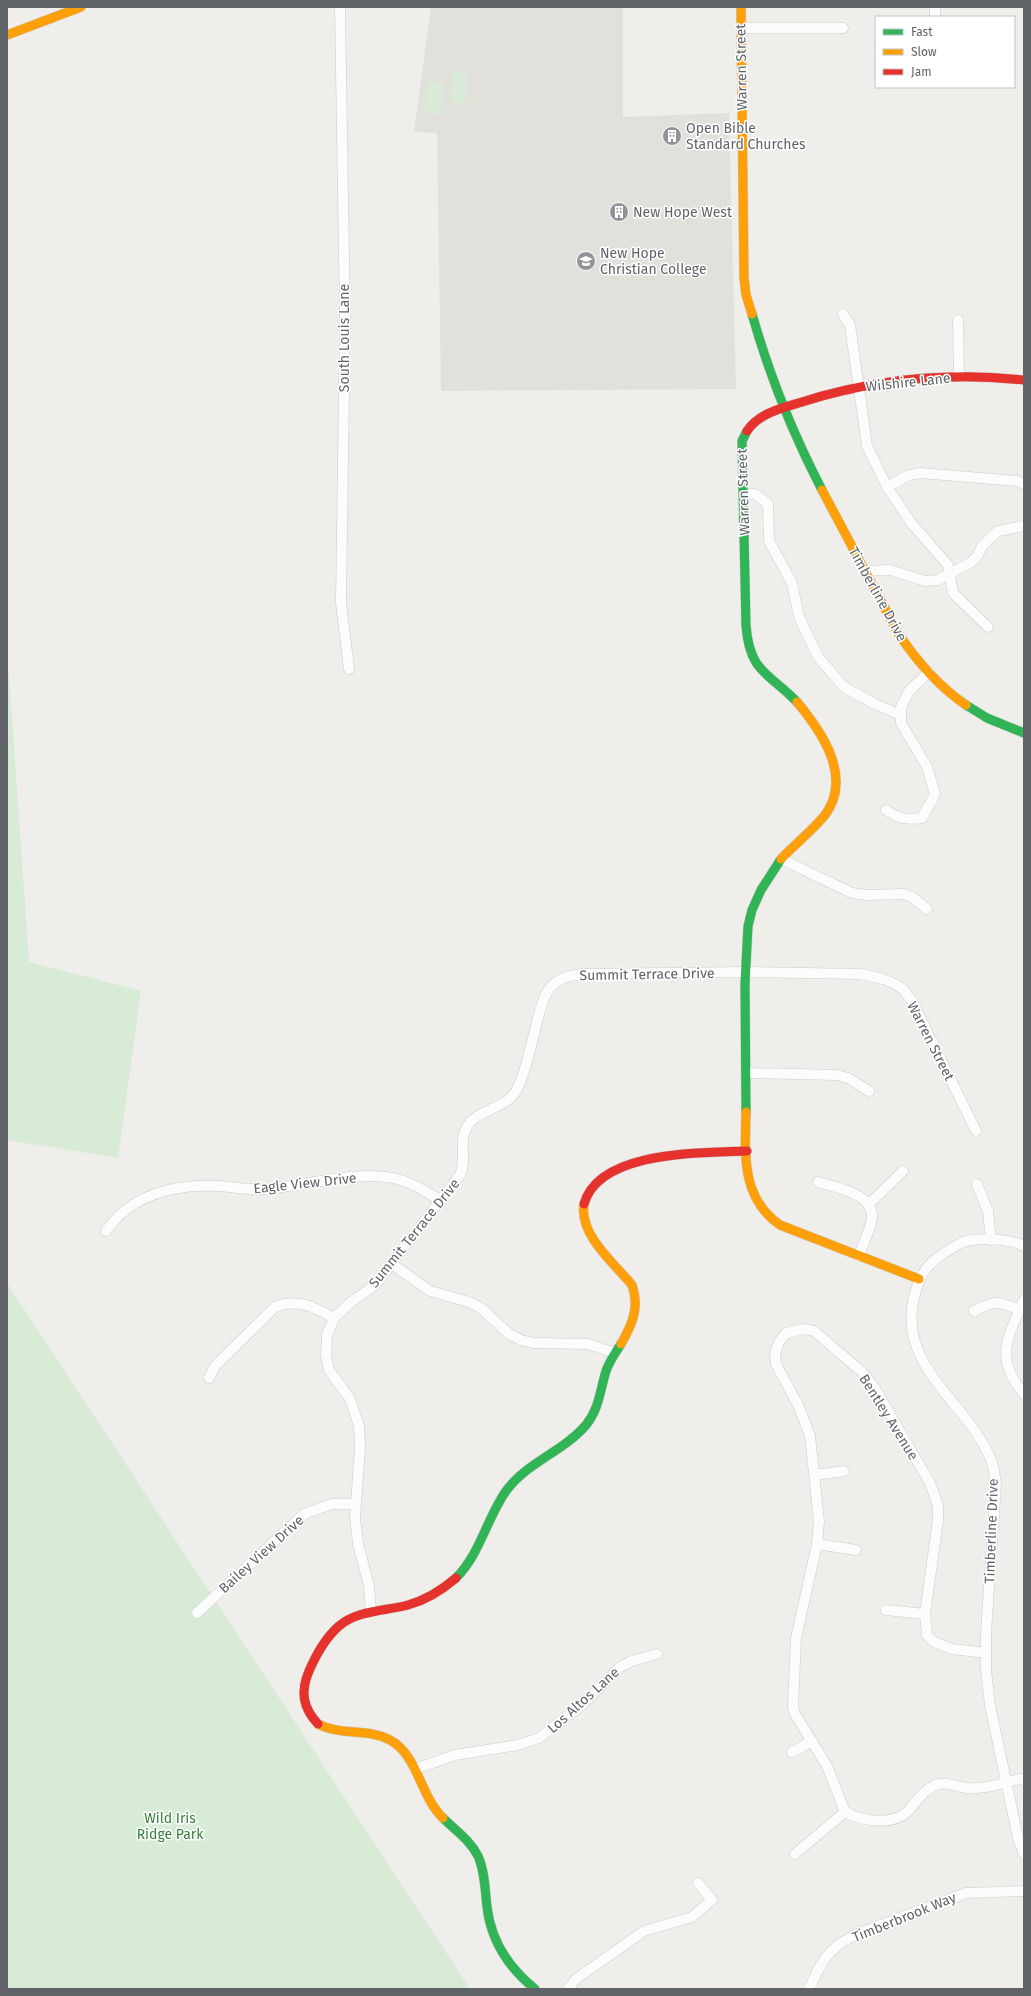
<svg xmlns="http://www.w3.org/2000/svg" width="1031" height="1996" font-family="'Fira Sans',sans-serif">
	<rect width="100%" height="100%" fill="#efeeea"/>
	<polygon fill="#e2e0da" points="431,7 623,7 623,117 729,113 736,389 441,391 437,133 414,132"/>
	<g fill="#d8ebd6">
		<polygon points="452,71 467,72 465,103 450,102"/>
		<polygon points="427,82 443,83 441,115 425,114"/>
		<polygon points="7,674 9,674 29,962 141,991 118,1158 7,1140"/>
		<polygon points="7,1283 470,1989 7,1989"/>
	</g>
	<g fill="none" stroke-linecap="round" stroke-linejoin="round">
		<g stroke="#cbcccc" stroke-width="11">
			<g id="street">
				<polyline points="340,7 345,318 341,603 349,669"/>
				<polyline points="935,7 935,17"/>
				<polyline points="741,28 843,28"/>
				<polyline points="843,314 850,325 867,446 887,487 912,524 948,565 953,593 988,627"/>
				<polyline points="958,320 959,376"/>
				<polyline points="887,487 909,475 920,473 1017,481 1024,484"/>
				<polyline points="744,494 755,494 768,504 769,541 792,583 799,617 818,657 844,687 875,704 901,715"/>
				<polyline points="866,571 890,570 925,581 938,580 970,563 977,557 982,546 998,531 1024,526"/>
				<path d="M886,810C899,819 907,820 922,818L935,794L927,767L901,723V707L909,691L929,672"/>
				<polyline points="781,859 852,893 866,895 904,894 912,897 927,909"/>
				<polyline points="746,1073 837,1075 848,1078 869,1091"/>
				<path d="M818,1182C837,1188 879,1194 871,1223C868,1234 863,1245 859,1256"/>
				<polyline points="977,1184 988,1211 991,1240"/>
				<polyline points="868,1205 903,1171"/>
				<path d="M106,1231C111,1225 116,1218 122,1213C148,1190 186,1184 219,1186C234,1187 247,1190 262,1189C306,1187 357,1168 401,1180C415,1184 428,1193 441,1201"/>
				<path d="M1024,1246C1010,1239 973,1236 959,1244C933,1259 921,1267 914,1297C897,1368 968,1402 991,1460C994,1468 995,1477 996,1484L986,1632V1670L990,1705L1018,1838L1024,1854"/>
				<polyline points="392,1264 430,1291 469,1302 481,1308 509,1334 521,1340 533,1343 588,1344 615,1353"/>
				<path d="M1024,1300C1007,1338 994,1359 1024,1394"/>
				<path d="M974,1311C995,1300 998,1301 1020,1310"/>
				<path d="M209,1378L215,1366L275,1307C298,1298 314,1307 334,1318"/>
				<polyline points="815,1475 844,1471"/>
				<polyline points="817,1544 856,1550"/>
				<polyline points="886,1610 925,1614"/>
				<path d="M371,1611L369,1586L358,1544L355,1518L360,1448L359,1426L350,1399L329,1370L326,1356L327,1335L334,1318L350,1303L375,1285L460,1175C467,1161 459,1145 465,1131C475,1106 509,1112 519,1085C528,1064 532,1040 538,1018C541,1008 543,997 549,989C558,978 570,975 584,974L745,972L860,974L883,979L895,984L903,989L912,1001L976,1131"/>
				<polyline points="197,1613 304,1514 332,1504 355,1504"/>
				<path d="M986,1653L952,1649L934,1642L927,1635L925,1614L938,1520V1505L930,1483L874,1387L862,1372L814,1331L804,1329L786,1333L779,1342L775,1353L776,1364L799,1407L810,1436L819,1521L817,1544L796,1638L793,1707L795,1714L827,1766L845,1812C862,1821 891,1826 907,1812C917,1802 924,1788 939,1784C949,1782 957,1787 966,1788C984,1790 1007,1782 1024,1778"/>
				<polyline points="792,1752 812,1741"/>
				<polyline points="415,1769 455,1755 518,1745 539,1738 583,1704 620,1667 632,1661 657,1654"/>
				<polyline points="795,1854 845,1812"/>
				<polyline points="568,1989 576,1979 644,1931 692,1917 712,1900 698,1883"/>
				<polyline points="809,1989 819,1968 826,1957 839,1944 857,1934 966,1893 1024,1891"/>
			</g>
		</g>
		<g stroke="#cacacb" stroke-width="10">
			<g id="fast">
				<path d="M752,314C769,374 793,434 822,490"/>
				<path d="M747,431L742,441L746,626C750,673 768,672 797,702"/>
				<polyline points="966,705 987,718 1024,733"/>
				<polyline points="746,1112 745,984 748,926 752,910 761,890 781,859"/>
				<path d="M456,1578C480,1554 487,1518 506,1491C527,1462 563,1452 586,1425C599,1409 600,1391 606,1371C609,1362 615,1353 621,1344"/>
				<path d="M443,1818C455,1830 470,1840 478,1856C485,1872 485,1890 487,1907C491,1941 509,1968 535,1989"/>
			</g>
		</g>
		<g stroke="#cacacb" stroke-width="10">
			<g id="slow">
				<polyline points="741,7 744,278 746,295 752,314"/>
				<polyline points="7,35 81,7"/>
				<path d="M822,490L898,633C916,660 938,686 966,705"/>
				<path d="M781,859C795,844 812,831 825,815C853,777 822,732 797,702"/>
				<path d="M746,1112C745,1155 741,1198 780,1225L919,1279"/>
				<path d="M584,1204C579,1235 614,1263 632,1285C640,1307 632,1325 621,1344"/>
				<path d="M318,1724C341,1736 368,1728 390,1740C418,1755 420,1796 443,1818"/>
			</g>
		</g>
		<g stroke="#cacacb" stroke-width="10">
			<g id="jam">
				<path d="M747,431C759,413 782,408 802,402C875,379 948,372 1024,380"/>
				<path d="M584,1204C599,1150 702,1153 747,1151"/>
				<path d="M318,1724C303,1708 300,1692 309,1671C316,1655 325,1638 339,1626C357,1610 386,1611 408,1605C426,1600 442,1590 456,1578"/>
			</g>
		</g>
		<use href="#street" stroke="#fdfcfc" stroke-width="10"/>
		<use href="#fast" stroke="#30b455" stroke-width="9"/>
		<use href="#slow" stroke="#ff9f0a" stroke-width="9"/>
		<use href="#jam" stroke="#e5322d" stroke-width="9"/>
	</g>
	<defs>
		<g id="building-disc" transform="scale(1)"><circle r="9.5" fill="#919496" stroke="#fff"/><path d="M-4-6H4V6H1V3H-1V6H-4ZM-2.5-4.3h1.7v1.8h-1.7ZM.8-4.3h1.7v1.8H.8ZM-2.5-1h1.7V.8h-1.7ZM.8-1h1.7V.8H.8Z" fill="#fff"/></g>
		<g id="university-disc" transform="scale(1)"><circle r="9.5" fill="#919496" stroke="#fff"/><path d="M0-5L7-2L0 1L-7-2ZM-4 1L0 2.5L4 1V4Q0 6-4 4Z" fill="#fff"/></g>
	</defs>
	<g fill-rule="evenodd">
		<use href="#building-disc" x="672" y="136"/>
		<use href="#building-disc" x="619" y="212"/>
		<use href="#university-disc" x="586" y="261"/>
	</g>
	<g text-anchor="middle" stroke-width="3" stroke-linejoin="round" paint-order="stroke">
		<g font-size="14" fill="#5f6368" stroke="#fff">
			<text transform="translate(741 67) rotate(-91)" y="5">Warren Street</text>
			<text transform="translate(344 338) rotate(-90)" y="5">South Louis Lane</text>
			<text transform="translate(908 382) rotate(-6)" y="5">Wilshire Lane</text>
			<text transform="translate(743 492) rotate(-92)" y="5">Warren Street</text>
			<text transform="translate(878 594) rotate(61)" y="5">Timberline Drive</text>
			<text transform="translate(647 974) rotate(-1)" y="5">Summit Terrace Drive</text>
			<text transform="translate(931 1041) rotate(63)" y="5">Warren Street</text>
			<text transform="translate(305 1183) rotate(-6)" y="5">Eagle View Drive</text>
			<text transform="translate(414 1233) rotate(-51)" y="5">Summit Terrace Drive</text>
			<text transform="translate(889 1417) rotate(58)" y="5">Bentley Avenue</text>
			<text transform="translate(991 1531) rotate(-88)" y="5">Timberline Drive</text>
			<text transform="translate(261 1554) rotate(-42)" y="5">Bailey View Drive</text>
			<text transform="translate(583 1700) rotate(-42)" y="5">Los Altos Lane</text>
			<text transform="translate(904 1917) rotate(-22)" y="5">Timberbrook Way</text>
		</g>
		<g font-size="14" fill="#5f6368" stroke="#fff" text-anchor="start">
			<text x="686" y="133">Open Bible<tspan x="686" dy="16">Standard Churches</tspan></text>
			<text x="633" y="217">New Hope West</text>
			<text x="600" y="258">New Hope<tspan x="600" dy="16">Christian College</tspan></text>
		</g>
		<g font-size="14" fill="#348238" stroke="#fff">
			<text x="170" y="1823">Wild Iris<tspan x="170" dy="16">Ridge Park</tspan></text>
		</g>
	</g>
	<rect width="1031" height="1996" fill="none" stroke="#5f6368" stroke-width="16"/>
	<rect x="875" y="16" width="140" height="72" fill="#ffffff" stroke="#bfc1c3"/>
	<rect x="883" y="29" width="20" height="6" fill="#30b455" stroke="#bfc1c3"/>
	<text x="911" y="36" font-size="12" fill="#5f6368">Fast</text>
	<rect x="883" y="49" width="20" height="6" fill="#ff9f0a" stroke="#bfc1c3"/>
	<text x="911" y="56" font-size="12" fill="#5f6368">Slow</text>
	<rect x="883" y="69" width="20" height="6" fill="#e5322d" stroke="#bfc1c3"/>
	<text x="911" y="76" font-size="12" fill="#5f6368">Jam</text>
</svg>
